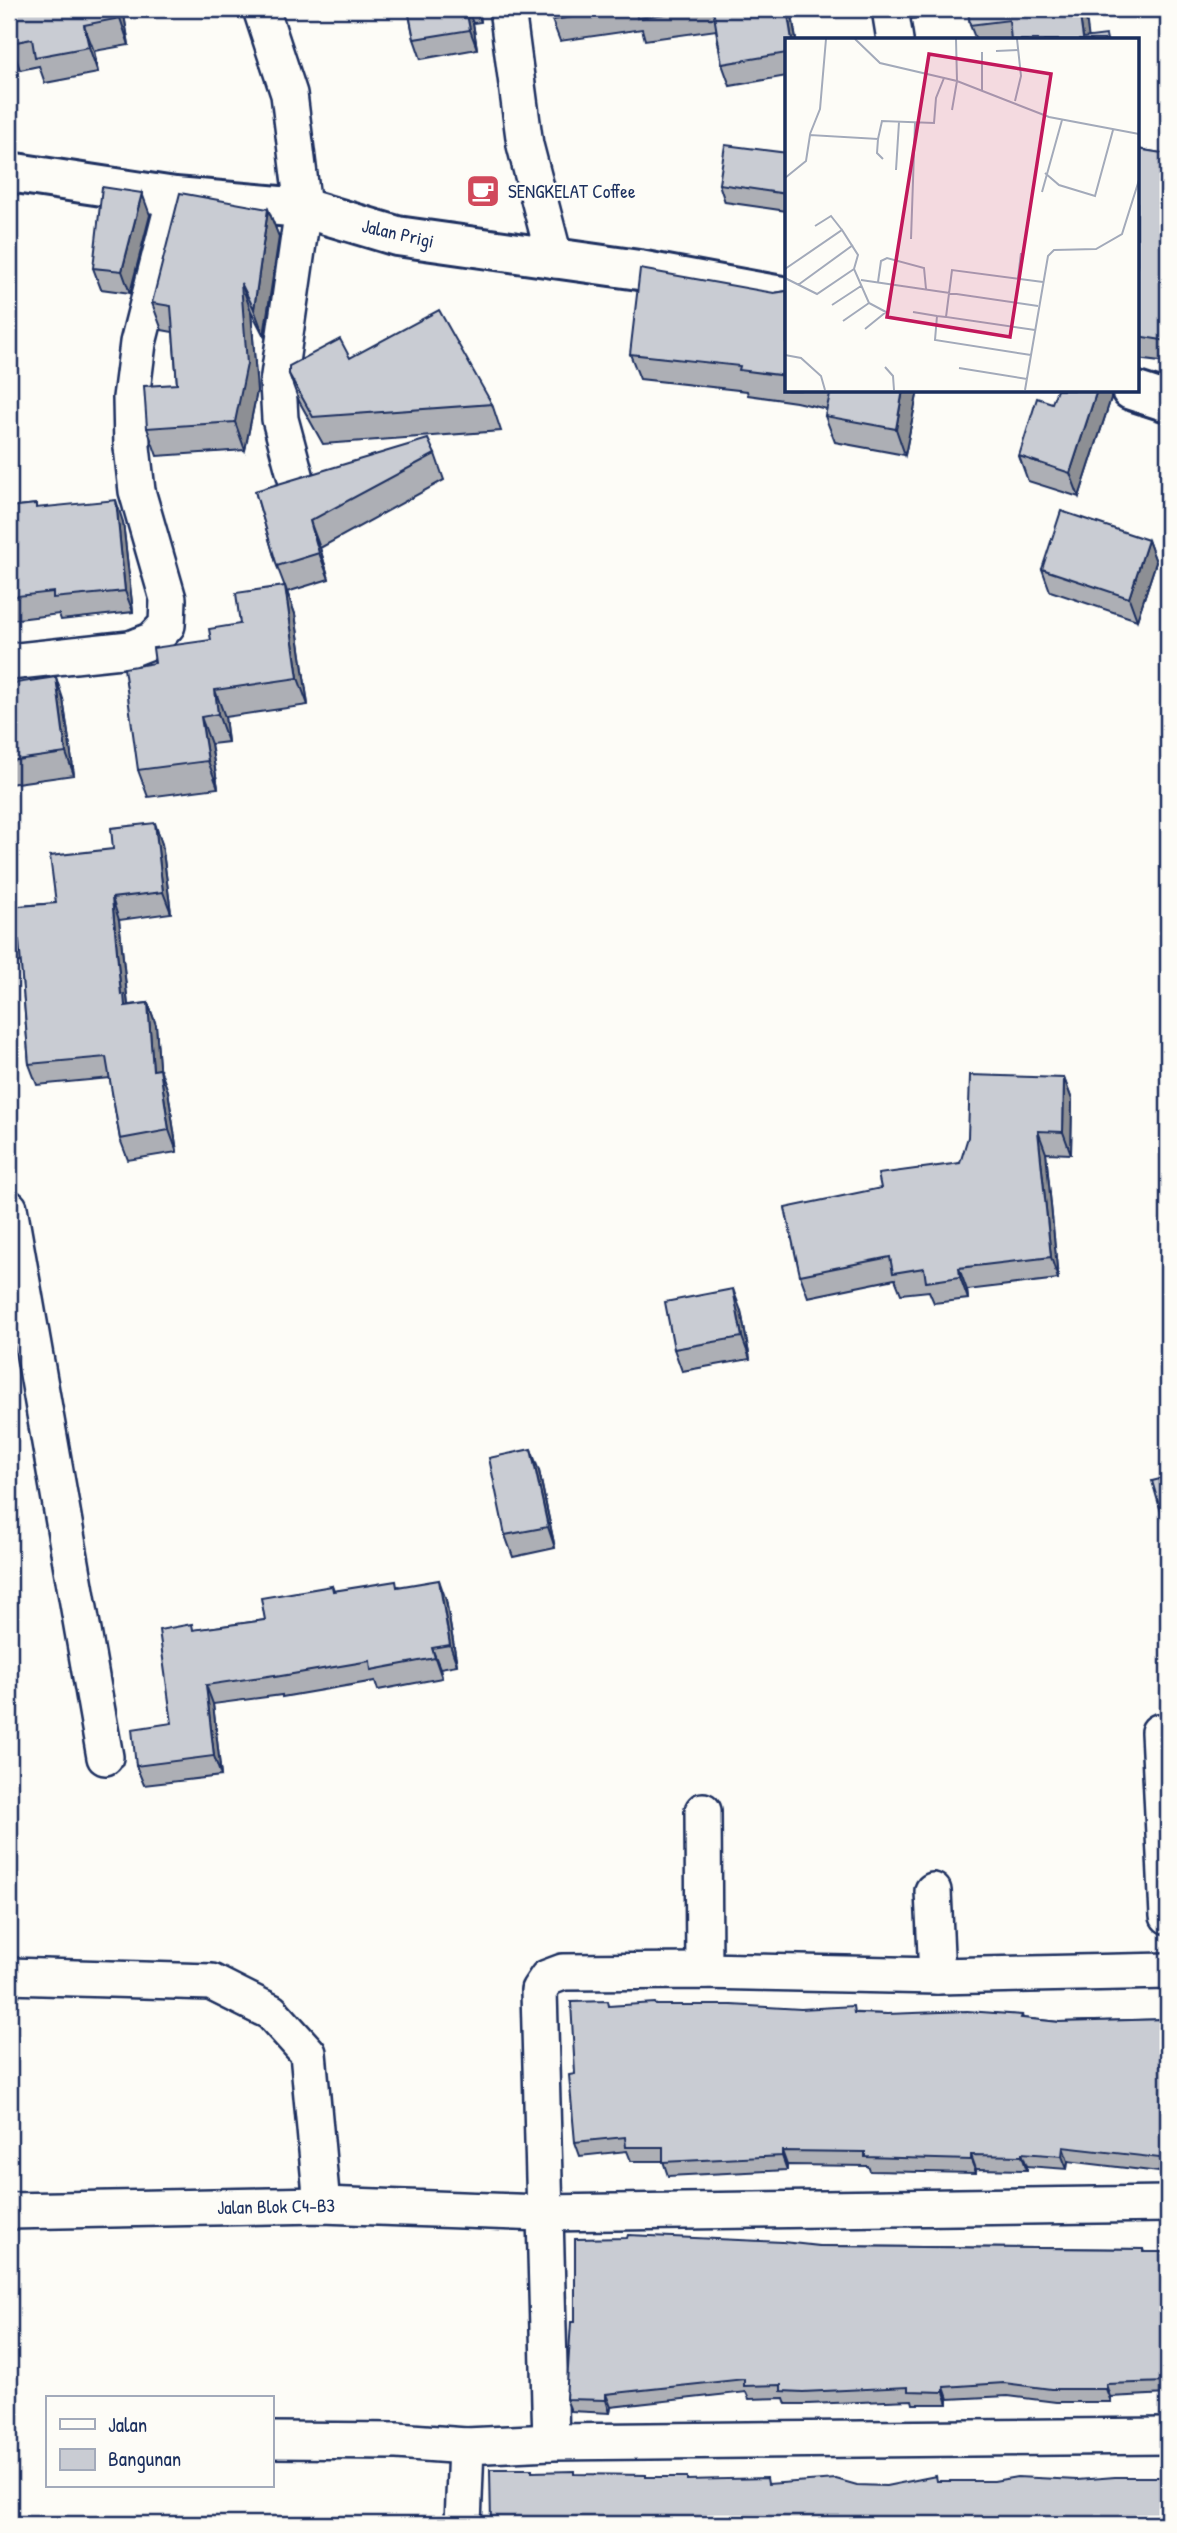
<svg xmlns="http://www.w3.org/2000/svg" width="1177" height="2533" font-family="'Patrick Hand',sans-serif">
	<rect width="100%" height="100%" fill="#fdfcf7"/>
	<filter id="ink" filterUnits="userSpaceOnUse"><feTurbulence type="fractalNoise" baseFrequency=".0143" numOctaves="2"/><feDisplacementMap in="SourceGraphic" scale="14" xChannelSelector="R" yChannelSelector="G"/><feConvolveMatrix kernelMatrix="1 2 1 2 8 2 1 2 1" color-interpolation-filters="sRGB"/></filter>
	<g filter="url(#ink)">
		<g fill="none" stroke-linecap="round" stroke-linejoin="round">
			<g stroke="#1b2f5e" stroke-width="40">
				<g id="minor">
					<polyline points="261,9 289,94 303,208 278,383 280,419 298,486"/>
					<polyline points="507,9 525,145 555,260"/>
					<polyline points="890,9 895,40"/>
					<polyline points="9,662 130,649 153,640 167,625 168,599 137,491 132,447 131,398 138,343 175,197"/>
					<polyline points="9,1208 105,1757"/>
					<polyline points="1159,1732 1168,1916"/>
					<polyline points="703,1811 704,1971"/>
					<polyline points="933,1891 937,1976"/>
					<polyline points="1168,1971 937,1976 704,1971 563,1972 547,1978 539,1990 551,2442 1168,2436"/>
					<polyline points="9,1976 211,1982 271,2012 308,2053 322,2205"/>
					<polyline points="9,2211 322,2205 544,2213 1168,2204"/>
					<polyline points="271,2440 397,2441 466,2446"/>
					<polyline points="463,2524 466,2446 551,2442"/>
				</g>
			</g>
			<g stroke="#1b2f5e" stroke-width="44">
				<g id="tertiary">
					<polyline points="9,172 175,197 303,208 397,236 639,270 787,297"/>
					<polyline points="1131,390 1168,402"/>
				</g>
			</g>
			<use href="#minor" stroke="#fdfcf7" stroke-width="35"/>
			<use href="#tertiary" stroke="#fdfcf7" stroke-width="38"/>
		</g>
		<g fill="#adafb5" stroke="#1b2f5e" stroke-width="2">
			<polygon points="123,9 129,45 94,51 98,73 45,83 39,66 20,70 11,43"/>
			<polygon points="408,9 479,9 481,22 473,23 477,49 421,59 414,39"/>
			<polygon points="550,9 791,9 796,40 787,40 787,76 730,86 722,64 716,30 645,40 642,29 560,41 552,20"/>
			<polygon points="908,9 1085,9 1088,37 1108,40 976,40 970,25 968,11 912,19"/>
			<polygon points="1137,149 1168,154 1168,363 1137,359"/>
			<polygon points="787,153 787,211 725,202 719,184"/>
			<polygon points="268,209 279,237 264,336 251,311 257,391 245,450 157,456 147,428 177,384 173,332 162,330 152,303"/>
			<polygon points="150,215 130,293 101,289 93,268"/>
			<polygon points="787,291 787,390 918,390 905,455 835,442 825,416 827,409 796,402 748,395 747,391 640,379 630,354 774,293"/>
			<polygon points="350,358 492,404 501,431 323,444 299,401 289,374"/>
			<polygon points="1111,398 1079,497 1028,481 1019,456 1052,403"/>
			<polygon points="435,454 444,480 320,548 329,579 287,592 295,614 308,705 225,717 228,742 211,744 218,788 148,797 138,770 155,663 211,640 240,624 285,587 277,566 255,491"/>
			<polygon points="1168,459 1168,507 1163,492"/>
			<polygon points="36,504 37,508 123,522 133,612 61,620 59,614 9,620 9,507"/>
			<polygon points="1148,540 1156,562 1137,620 1050,591 1042,569"/>
			<polygon points="9,684 63,699 74,775 9,784"/>
			<polygon points="162,844 171,913 119,920 128,1005 148,1003 156,1025 159,1069 168,1091 177,1152 128,1160 120,1139 110,1078 37,1085 29,1064 21,962 9,963 9,907 56,903"/>
			<polygon points="1064,1078 1072,1100 1071,1154 1046,1153 1058,1279 967,1290 968,1299 934,1303 929,1291 901,1294 895,1279 808,1297 800,1275 881,1188 960,1163"/>
			<polygon points="741,1311 750,1359 682,1371 674,1349"/>
			<polygon points="539,1471 555,1548 513,1557 505,1535"/>
			<polygon points="332,1586 334,1591 398,1586 446,1600 457,1665 440,1668 442,1678 378,1690 375,1681 282,1697 282,1695 213,1704 221,1776 144,1785 136,1766 172,1723 194,1630 265,1620"/>
			<polygon points="656,2005 887,2014 1022,2015 1023,2018 1059,2022 1168,2019 1168,2173 1068,2161 1067,2169 1027,2166 1027,2170 976,2169 976,2173 870,2171 868,2166 787,2165 787,2170 668,2176 663,2161 631,2161 627,2151 580,2156 575,2142 575,2074 610,2006"/>
			<polygon points="819,2246 1143,2249 1144,2252 1168,2252 1168,2394 1110,2397 1111,2402 1056,2402 1008,2396 948,2399 948,2404 913,2404 912,2400 807,2404 786,2404 784,2398 749,2399 746,2392 611,2407 610,2413 571,2411 566,2399 575,2322"/>
		</g>
		<g fill="#8d8f94" stroke="#1b2f5e" stroke-width="2">
			<polygon points="118,9 123,9 129,45 120,18"/>
			<polygon points="466,9 467,9 473,23 477,49 470,30"/>
			<polygon points="476,9 479,9 481,22"/>
			<polygon points="787,9 791,9 796,40 792,40"/>
			<polygon points="1079,9 1085,9 1089,40 1083,38"/>
			<polygon points="84,25 94,51 98,73 89,47"/>
			<polygon points="142,193 150,215 130,293 122,271"/>
			<polygon points="268,209 279,237 264,336 254,309"/>
			<polygon points="241,283 251,311 257,391 245,450 235,422"/>
			<polygon points="903,390 918,390 905,455 896,429"/>
			<polygon points="1097,390 1111,390 1111,398 1079,497 1070,473"/>
			<polygon points="116,500 123,522 133,612 125,591"/>
			<polygon points="310,521 320,548 329,579 319,553"/>
			<polygon points="1148,540 1156,562 1137,620 1129,598"/>
			<polygon points="285,586 295,614 308,705 298,678"/>
			<polygon points="56,677 63,699 74,775 66,753"/>
			<polygon points="215,690 225,717 228,742 218,714"/>
			<polygon points="201,717 211,744 218,788 208,761"/>
			<polygon points="155,823 162,844 171,913 163,892"/>
			<polygon points="112,898 119,920 128,1006 133,1027 121,995"/>
			<polygon points="148,1003 156,1025 161,1092 153,1070"/>
			<polygon points="160,1069 168,1091 177,1152 169,1130"/>
			<polygon points="1064,1078 1072,1100 1071,1154 1063,1132"/>
			<polygon points="1038,1131 1046,1153 1058,1279 1051,1257"/>
			<polygon points="959,1268 967,1290 968,1299 960,1277"/>
			<polygon points="733,1289 741,1311 750,1359 742,1337"/>
			<polygon points="531,1449 539,1471 555,1548 548,1527"/>
			<polygon points="439,1580 446,1600 457,1665 450,1645"/>
			<polygon points="432,1648 440,1668 442,1678 435,1658"/>
			<polygon points="206,1685 213,1704 221,1776 214,1756"/>
			<polygon points="1063,2147 1068,2161 1067,2169 1062,2156"/>
			<polygon points="782,2151 787,2165 787,2170 782,2156"/>
			<polygon points="1022,2153 1027,2166 1027,2170 1022,2156"/>
			<polygon points="971,2155 976,2169 976,2173 971,2160"/>
			<polygon points="1106,2384 1110,2397 1111,2402 1106,2389"/>
			<polygon points="944,2387 948,2399 948,2404 944,2392"/>
			<polygon points="606,2394 611,2407 610,2413 606,2400"/>
		</g>
		<g fill="#c9ccd3" stroke="#1b2f5e" stroke-width="2">
			<polygon points="9,9 118,9 120,18 84,25 89,47 35,57 32,39 11,43 9,33"/>
			<polygon points="408,9 466,9 470,30 414,39"/>
			<polygon points="550,9 625,9 552,20"/>
			<polygon points="636,9 701,9 637,18"/>
			<polygon points="713,9 787,9 792,40 787,40 787,53 722,64"/>
			<polygon points="968,9 1079,9 1083,38 1106,35 1107,40 1011,40 1009,20 970,25"/>
			<polygon points="725,145 787,153 787,194 719,184"/>
			<polygon points="1137,149 1168,154 1168,341 1137,336"/>
			<polygon points="102,187 142,193 122,271 93,268"/>
			<polygon points="180,193 268,209 254,309 241,283 247,364 235,422 147,428 144,386 177,384 171,306 152,303"/>
			<polygon points="640,269 774,293 787,291 787,376 739,370 740,366 630,354"/>
			<polygon points="439,310 492,404 313,417 289,374 289,366 340,339 350,358"/>
			<polygon points="831,390 903,390 896,429 825,416"/>
			<polygon points="1057,390 1097,390 1070,473 1019,456 1037,398 1052,403"/>
			<polygon points="428,439 435,454 310,521 319,553 277,566 255,491"/>
			<polygon points="1168,459 1168,493 1163,492"/>
			<polygon points="116,500 125,591 53,598 53,592 9,597 9,507 36,504 36,508"/>
			<polygon points="1061,511 1148,540 1129,598 1042,569"/>
			<polygon points="285,586 298,678 215,690 218,714 201,717 208,761 138,770 124,668 155,663 153,648 211,640 209,629 240,624 236,593"/>
			<polygon points="56,677 66,753 9,761 9,684"/>
			<polygon points="155,823 163,892 112,898 121,995 124,994 125,1006 148,1003 153,1070 160,1069 169,1130 120,1139 106,1057 29,1064 19,940 9,941 9,907 56,903 50,856 113,849 111,828"/>
			<polygon points="970,1075 1064,1078 1063,1132 1038,1131 1051,1257 959,1268 960,1277 926,1282 924,1268 893,1273 890,1257 800,1275 785,1208 881,1188 878,1174 960,1163 968,1137"/>
			<polygon points="733,1289 742,1337 674,1349 665,1302"/>
			<polygon points="531,1449 548,1527 505,1535 489,1458"/>
			<polygon points="1168,1477 1168,1536 1152,1481"/>
			<polygon points="439,1580 450,1645 432,1648 435,1658 371,1670 370,1661 275,1677 275,1675 206,1685 214,1756 136,1766 132,1729 172,1723 159,1630 192,1624 193,1630 265,1620 261,1598 332,1586 333,1591 396,1581 397,1587"/>
			<polygon points="608,2001 609,2006 655,2003 656,2005 731,2005 801,2009 853,2006 854,2013 887,2014 967,2011 1022,2015 1021,2018 1059,2022 1168,2019 1168,2159 1063,2147 1062,2156 1022,2153 1022,2156 971,2155 971,2160 865,2157 865,2152 782,2151 782,2156 663,2162 663,2147 626,2147 625,2137 575,2142 569,2075 575,2074 571,2002"/>
			<polygon points="628,2235 783,2242 819,2246 1143,2249 1143,2252 1168,2252 1168,2382 1106,2384 1106,2389 1051,2389 1004,2383 944,2387 944,2392 908,2391 908,2387 803,2392 781,2391 781,2385 744,2386 744,2379 606,2394 606,2400 566,2399 571,2322 575,2322 575,2239 627,2238"/>
			<polygon points="490,2469 532,2469 532,2472 574,2471 574,2474 646,2475 646,2477 687,2477 687,2480 767,2478 768,2484 836,2479 857,2485 886,2486 936,2476 937,2481 994,2481 1017,2477 1077,2480 1115,2477 1168,2477 1168,2524 491,2524"/>
		</g>
	</g>
	<defs>
		<g id="cafe-square" transform="scale(1.75)"><rect x="-9" y="-9" width="18" height="18" rx="4" fill="#d1495b" stroke="#fdfcf7"/><path d="M-5.5-4.5H6V0H3Q3 3.5 0 3.5H-2.5Q-5.5 3.5-5.5 0ZM3-3.2v2h1.7v-2ZM-6 4.5H4V6H-6Z" fill="#fff"/></g>
	</defs>
	<g fill-rule="evenodd">
		<use href="#cafe-square" x="483" y="191"/>
	</g>
	<g text-anchor="middle" stroke-width="5" stroke-linejoin="round" paint-order="stroke">
		<g font-size="19" fill="#1b2f5e" stroke="#fdfcf7" text-anchor="start">
			<text x="508" y="198">SENGKELAT Coffee</text>
		</g>
		<g font-size="19" fill="#1b2f5e" stroke="#fdfcf7">
			<text transform="translate(398 233) rotate(13)" y="7">Jalan Prigi</text>
			<text transform="translate(276 2206) rotate(-1)" y="7">Jalan Blok C4-B3</text>
		</g>
	</g>
	<g transform="translate(785 38)">
		<rect width="354" height="354" fill="#fdfcf7"/>
		<path fill="none" stroke="#a3aaba" stroke-width="2" d="M70,1L95,25L172,43L264,79L354,96M211,13L234,12M197,14V52M230,63L236,38L232,1M167,72L172,43L171,1M25,96L35,71L41,1M93,101L92,115L98,121M111,132L114,84M260,135L274,147L310,158L328,92M0,140L21,123L25,97L93,101L97,83L149,85L151,60L159,40M257,154L277,82M30,188L46,178L57,192M126,201L130,85M0,231L57,192L73,217L69,231L84,265L101,274L80,291M0,240L32,256L69,231M233,240L236,215M76,242L253,268M93,244L96,223L102,220L139,230L141,251M13,247L68,207M47,267L76,248M128,274L152,278M161,279L152,278L150,302L246,317M58,283L84,265M250,292L161,279L167,232L258,244M0,317L16,320L36,338L40,352M100,329L108,338L109,352M174,330L242,341M240,352L263,218L269,212L311,211L337,196L354,142"/>
		<path fill="#c2185b" fill-opacity="0.15" stroke="#c2185b" stroke-width="3.5" d="M144,16L266,36L225,299L102,279Z"/>
		<rect width="354" height="354" fill="none" stroke="#1b2f5e" stroke-width="3.5"/>
	</g>
	<rect width="1177" height="2533" fill="none" stroke="#fdfcf7" stroke-width="35"/>
	<rect x="18" y="18" width="1142" height="2498" fill="none" stroke="#1b2f5e" stroke-width="2.5" filter="url(#ink)"/>
	<rect x="46" y="2396" width="228" height="91" fill="#fdfcf7" stroke="#a3aaba" stroke-width="2"/>
	<rect x="60" y="2419" width="35" height="10" fill="#fdfcf7" stroke="#a3aaba" stroke-width="2"/>
	<text x="108" y="2432" font-size="21" fill="#1b2f5e">Jalan</text>
	<rect x="60" y="2449" width="35" height="21" fill="#c9ccd3" stroke="#a3aaba" stroke-width="2"/>
	<text x="108" y="2466" font-size="21" fill="#1b2f5e">Bangunan</text>
</svg>
